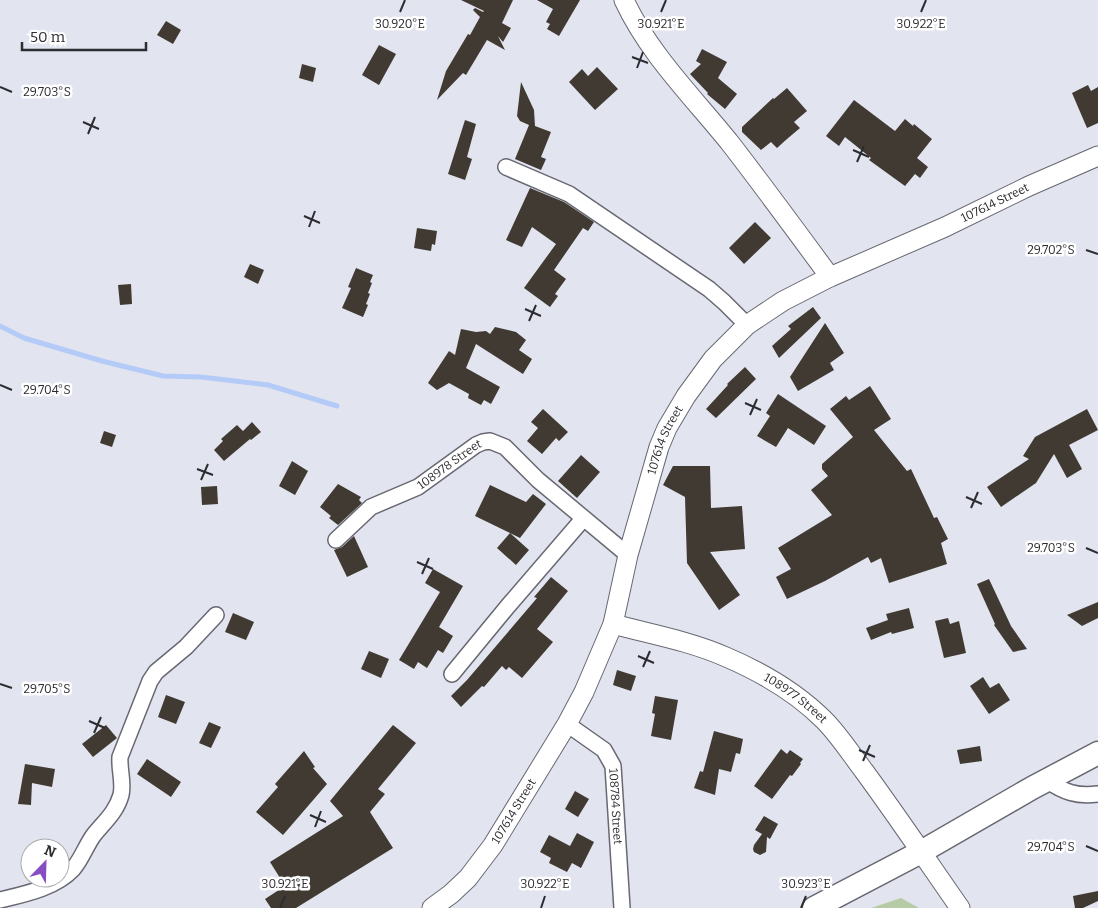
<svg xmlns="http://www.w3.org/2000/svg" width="1098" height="908" font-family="Bitter,serif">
	<rect width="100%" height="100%" fill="#e2e4ef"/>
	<polygon fill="#b7caa6" points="901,898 919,908 871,908"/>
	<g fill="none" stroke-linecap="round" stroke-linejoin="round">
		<polyline stroke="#b4cbf8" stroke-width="5" points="0,326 24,338 102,361 163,376 201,377 268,385 337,406"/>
	</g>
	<g fill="#413a33">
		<polygon points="461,0 513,0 502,23 511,28 503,42 498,36 505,50 487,40 466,75 463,73 437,100 446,71 468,34 470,35 480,17 473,10 475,8 483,12 484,11"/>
		<polygon points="537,0 580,0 559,36 547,29 550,24 546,22 553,9"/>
		<polygon points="166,21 181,30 173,44 157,35"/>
		<polygon points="379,45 396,54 379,85 362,75"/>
		<polygon points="702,49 727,62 718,78 737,94 725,109 707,94 708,93 690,74 701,64 696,61"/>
		<polygon points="302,64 316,68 313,82 299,78"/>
		<polygon points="597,67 618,89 595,110 569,82 582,69 588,76"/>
		<polygon points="521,82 534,110 535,126 551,132 541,157 546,159 541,170 515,159 529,125 520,121 517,116"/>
		<polygon points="1088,85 1091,91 1098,87 1098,123 1087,128 1072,93"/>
		<polygon points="787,88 807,111 794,122 800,128 787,139 777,148 771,142 761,150 742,132 742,127 773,98 774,99"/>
		<polygon points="854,100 895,131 905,119 913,126 914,124 932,139 917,158 928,167 920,178 915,174 905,186 869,160 871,158 845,137 839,146 826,136"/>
		<polygon points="465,120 476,124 467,157 472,159 465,180 448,174"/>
		<polygon points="530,188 564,202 594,222 588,231 583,228 554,270 566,279 555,294 558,296 550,307 524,288 556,244 532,227 522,247 506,240"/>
		<polygon points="755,222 771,238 744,264 729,248"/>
		<polygon points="417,228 437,231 435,245 432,244 431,251 414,248"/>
		<polygon points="250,264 264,270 258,284 244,277"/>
		<polygon points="356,268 373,275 370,282 372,283 368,293 370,294 366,304 368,305 363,317 342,308 351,288 348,287"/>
		<polygon points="131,284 132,304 120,305 118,285"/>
		<polygon points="813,307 821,318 779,358 772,346 791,329 788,326"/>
		<polygon points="825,323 844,353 830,363 834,370 798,391 790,377"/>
		<polygon points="495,327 516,332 526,340 519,350 532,359 523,374 476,344 466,368 500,387 491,404 484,400 481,405 468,398 469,394 449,383 437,390 428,383 449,351 455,355 461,329 476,332 486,331 490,334"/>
		<polygon points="745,367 756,379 716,418 706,409 728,385 727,384"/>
		<polygon points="870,386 891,419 874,430 907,471 911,469 934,518 937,517 948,539 941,543 947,564 889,583 881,558 871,563 868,557 825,581 787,599 776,577 791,569 778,548 832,515 811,490 828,476 822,469 822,464 853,437 830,409 846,396 849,400"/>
		<polygon points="778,394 826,426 814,445 788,428 776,447 757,436 770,416 766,413"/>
		<polygon points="543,409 568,432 559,441 556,438 542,454 527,441 538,428 531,422"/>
		<polygon points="1087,409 1098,430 1069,445 1082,469 1067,478 1054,454 1036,483 1001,507 987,487 1029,459 1023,456 1035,437"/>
		<polygon points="252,422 261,432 251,440 247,436 250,439 224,461 214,450 223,441 221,439 237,425 243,431"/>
		<polygon points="104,431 116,435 112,447 100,443"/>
		<polygon points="581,455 600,472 577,498 558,481"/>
		<polygon points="292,461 308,471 295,495 279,486"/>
		<polygon points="673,466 710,466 711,508 742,506 745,549 710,552 740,595 719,610 687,563 685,497 663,485"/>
		<polygon points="338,484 361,497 359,500 362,503 338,525 329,518 331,516 320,507"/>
		<polygon points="490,485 526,502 533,494 546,504 520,538 510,533 529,550 516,565 497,548 510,533 475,516"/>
		<polygon points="217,486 218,504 202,505 201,487"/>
		<polygon points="354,536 368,567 347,577 334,550 342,547"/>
		<polygon points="433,569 463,586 439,627 453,636 443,653 438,650 427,668 418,662 414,669 399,660 440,592 425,583"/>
		<polygon points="551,577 568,591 537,629 553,642 522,678 509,667 506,670 502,666 484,687 482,686 461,707 451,696 467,680 537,598 534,597"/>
		<polygon points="989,579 1011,626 1027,649 1013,652 994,625 995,624 977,584"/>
		<polygon points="1098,602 1098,618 1082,626 1067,615"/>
		<polygon points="909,608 914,628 892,634 891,632 871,640 866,628 888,620 886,614"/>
		<polygon points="233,613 254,622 246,640 225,632"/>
		<polygon points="948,618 950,624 959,621 966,653 944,658 935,621"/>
		<polygon points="369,651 389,659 381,678 361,669"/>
		<polygon points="617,670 636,676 631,691 613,685"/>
		<polygon points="983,677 990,688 999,683 1010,700 989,714 970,686"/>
		<polygon points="166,695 185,702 176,724 158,717"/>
		<polygon points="655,696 678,700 671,740 651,736 655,714 652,713"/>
		<polygon points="209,722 221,727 211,748 199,743"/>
		<polygon points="106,725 117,738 93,757 82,744"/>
		<polygon points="393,725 416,743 378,789 385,794 370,812 393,848 296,908 271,908 265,899 285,886 270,862 343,816 330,801"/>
		<polygon points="714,731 743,739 740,754 736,753 731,772 719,769 715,795 694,788 700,771 703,772"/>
		<polygon points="980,746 982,761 960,764 957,750"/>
		<polygon points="781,749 787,754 790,750 803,759 800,763 801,764 792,776 790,775 772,799 754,786"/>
		<polygon points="304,751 315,767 313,768 327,784 283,835 256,812 278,787 275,784"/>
		<polygon points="147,759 181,782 171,797 137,774"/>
		<polygon points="25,764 55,769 52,787 32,783 31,805 18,804"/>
		<polygon points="575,791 589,799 578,817 565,809"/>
		<polygon points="764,816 778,824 770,839 767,837 766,852 760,855 754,852 753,849 754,845 762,834 755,830"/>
		<polygon points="577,833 594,842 581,868 572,863 567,872 549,863 551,858 540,852 549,835 570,846"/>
		<polygon points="1098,891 1098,901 1083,908 1075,908 1073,896"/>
	</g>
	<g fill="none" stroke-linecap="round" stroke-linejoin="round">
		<g stroke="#676872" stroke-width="18">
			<g id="minor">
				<polyline points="506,167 569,194 709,289 724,302 747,325"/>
				<path id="s1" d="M336,540L371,507L418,487L476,445L483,442L490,441L505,447L538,480L628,555"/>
				<polyline points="452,674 508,606 583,519"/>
				<path id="s2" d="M567,724L604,750L613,766L622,908"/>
				<path d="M1046,780C1064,792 1077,797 1098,794"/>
				<path d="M0,900C25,894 55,888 73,869C81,860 86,846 93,836C103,823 116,813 121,795C124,783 119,770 120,757L150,681L156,672L186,647L216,615"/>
			</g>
		</g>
		<g stroke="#676872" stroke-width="21">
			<g id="tertiary">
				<path d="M624,0C649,54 693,97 730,143C764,187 797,232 830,277"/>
				<path id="s3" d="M613,624C650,634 690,641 726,657C761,672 797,693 824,720C839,735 851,754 864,771C897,816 928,862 960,908"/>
				<path id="s4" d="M432,908L451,894L468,878L493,845L567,724L584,692L613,624L628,555L659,447L667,428L686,396L713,359L747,325L783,301L830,277L945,227L1029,186L1098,156"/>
			</g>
		</g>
		<g stroke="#676872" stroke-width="25">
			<polyline id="secondary" points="814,908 921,852 1032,788 1098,753"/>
		</g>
		<use href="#minor" stroke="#fff" stroke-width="15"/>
		<use href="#tertiary" stroke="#fff" stroke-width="19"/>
		<use href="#secondary" stroke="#fff" stroke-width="22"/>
	</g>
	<path fill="none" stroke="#2c2c31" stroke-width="2" d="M400,12L405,0M661,12L666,0M921,12L926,0M632,57L648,63M637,68L643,52M0,87L12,92M83,122L99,129M88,134L95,117M853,150L869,157M857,162L864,146M304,216L320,223M309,227L315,211M1086,250L1098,254M525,309L541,316M529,321L536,305M0,385L12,390M745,403L761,410M750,415L757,399M197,469L213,475M201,480L208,464M966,497L982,504M971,508L978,492M1086,548L1098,553M417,562L433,569M422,574L429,558M638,656L654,663M643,667L650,651M0,684L12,688M89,721L105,728M94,733L101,717M859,750L875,757M863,761L870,745M310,815L326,822M315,827L321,811M1086,846L1098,851M280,908L285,896M541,908L545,896M801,908L806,896"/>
	<g text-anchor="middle" stroke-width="5" stroke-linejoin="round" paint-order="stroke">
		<g font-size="12" fill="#2c2c31" stroke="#fff">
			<text dy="4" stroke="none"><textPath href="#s4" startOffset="952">107614 Street</textPath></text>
			<text dy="4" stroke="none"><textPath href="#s4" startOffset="532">107614 Street</textPath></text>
			<text dy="4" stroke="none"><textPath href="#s1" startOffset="138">108978 Street</textPath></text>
			<text dy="4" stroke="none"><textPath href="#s3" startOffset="199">108977 Street</textPath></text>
			<text dy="4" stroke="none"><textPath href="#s2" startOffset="104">108784 Street</textPath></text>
			<text dy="4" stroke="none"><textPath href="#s4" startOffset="128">107614 Street</textPath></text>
		</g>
	</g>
	<g font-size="12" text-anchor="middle" fill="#2c2c31" stroke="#fff" stroke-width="5" stroke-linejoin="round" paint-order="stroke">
		<text x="400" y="28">30.920°E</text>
		<text x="661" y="28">30.921°E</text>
		<text x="921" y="28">30.922°E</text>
		<text x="47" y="96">29.703°S</text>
		<text x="1051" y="254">29.702°S</text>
		<text x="47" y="394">29.704°S</text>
		<text x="1051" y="552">29.703°S</text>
		<text x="47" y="693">29.705°S</text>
		<text x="1051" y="851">29.704°S</text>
		<text x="285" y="888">30.921°E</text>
		<text x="545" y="888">30.922°E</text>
		<text x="806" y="888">30.923°E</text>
	</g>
	<g transform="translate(45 863) rotate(23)"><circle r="24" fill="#ffffff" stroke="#ababad"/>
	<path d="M0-4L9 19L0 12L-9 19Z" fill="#884dc3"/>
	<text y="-8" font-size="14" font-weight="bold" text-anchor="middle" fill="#2c2c31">N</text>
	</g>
	<path d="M22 42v8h124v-8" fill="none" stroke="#2c2c31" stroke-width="2.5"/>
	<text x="30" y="42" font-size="15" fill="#2c2c31" stroke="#ffffff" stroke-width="4" paint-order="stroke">50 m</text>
</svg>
